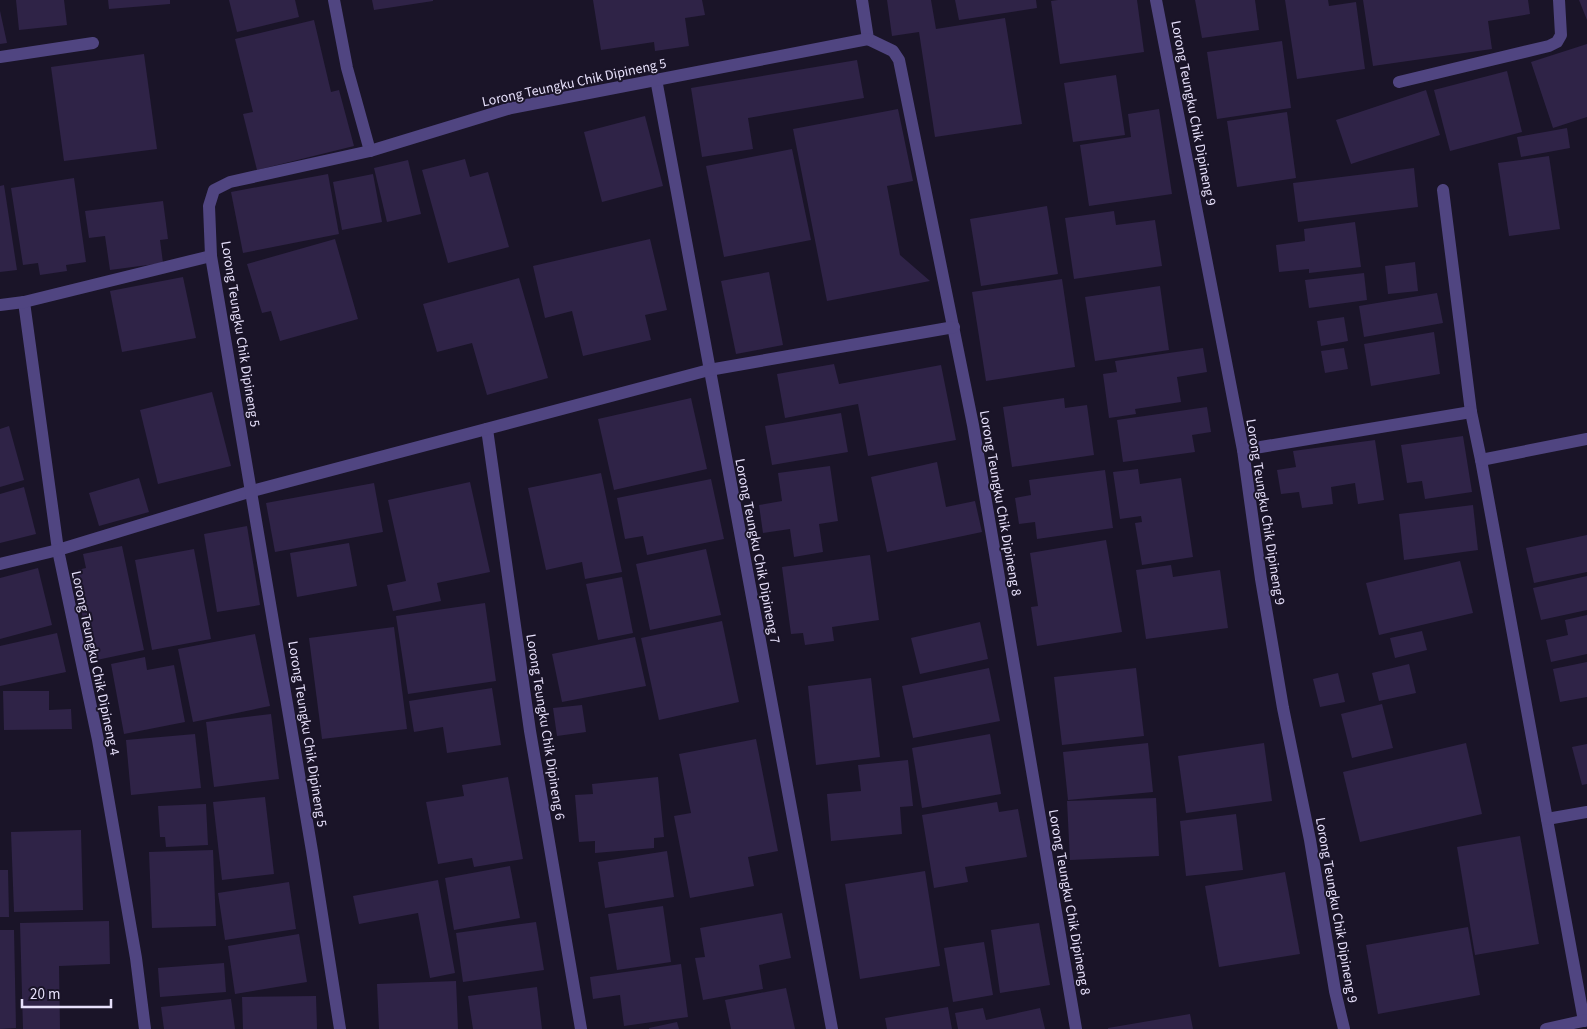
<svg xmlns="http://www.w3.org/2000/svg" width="1587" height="1029" font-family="'Source Sans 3',sans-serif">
	<rect width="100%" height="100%" fill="#1a1428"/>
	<g fill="#2f2347">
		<polygon points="16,0 64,0 67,25 19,30"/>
		<polygon points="108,0 170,0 170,4 109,9"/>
		<polygon points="229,0 295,0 299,17 237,32"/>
		<polygon points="372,0 433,0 433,1 374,10"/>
		<polygon points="593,0 702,0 705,15 685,18 689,46 655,51 654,42 601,50"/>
		<polygon points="887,0 931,0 936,29 1005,18 1022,124 935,137 919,32 892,36"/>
		<polygon points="955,0 1036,0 1037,8 959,20"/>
		<polygon points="1058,0 1137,0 1144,52 1060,64 1051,1"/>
		<polygon points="1195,0 1255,0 1259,30 1202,38"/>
		<polygon points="1285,0 1328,0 1329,6 1356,2 1365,69 1297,79"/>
		<polygon points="1363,0 1528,0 1530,14 1488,21 1492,49 1373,66"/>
		<polygon points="1579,0 1587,0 1587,20"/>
		<polygon points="0,11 7,43 0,44"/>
		<polygon points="314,20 331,92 339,90 354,146 257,170 243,114 253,112 235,39"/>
		<polygon points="1282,41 1291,108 1217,119 1207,52"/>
		<polygon points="1587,44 1587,117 1553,128 1531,62"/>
		<polygon points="144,54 157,149 64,161 51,67"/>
		<polygon points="857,60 864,98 748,118 753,149 702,157 691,88"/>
		<polygon points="1507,71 1522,132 1450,151 1434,90"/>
		<polygon points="1116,75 1125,135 1073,142 1064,83"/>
		<polygon points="1426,90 1440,135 1351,164 1336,120"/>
		<polygon points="898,109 913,181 887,186 900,255 930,281 827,301 793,129"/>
		<polygon points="1159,109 1172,194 1089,206 1080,145 1131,137 1128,114"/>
		<polygon points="1287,112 1296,178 1237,187 1227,121"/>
		<polygon points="645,116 663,186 602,202 584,132"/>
		<polygon points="1567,128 1570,148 1521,157 1517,137"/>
		<polygon points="792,149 811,240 724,257 706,166"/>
		<polygon points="1549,156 1560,229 1509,236 1498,163"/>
		<polygon points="465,159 470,177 488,172 509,247 448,263 422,170"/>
		<polygon points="408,160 421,214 387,222 374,168"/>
		<polygon points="1414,168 1418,207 1298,222 1293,183"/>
		<polygon points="328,174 339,234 243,253 231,192"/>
		<polygon points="373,174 382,222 342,230 333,182"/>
		<polygon points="74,178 86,262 66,265 67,271 40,275 38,263 23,265 11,188"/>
		<polygon points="4,185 17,270 0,272 0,186"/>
		<polygon points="163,201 168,239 160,240 163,263 110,270 105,236 89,238 85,211"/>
		<polygon points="1047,206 1058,274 981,286 970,219"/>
		<polygon points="1114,211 1116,225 1155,220 1162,266 1074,279 1065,218"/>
		<polygon points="1355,222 1361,267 1309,273 1309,269 1279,272 1276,245 1305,241 1304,229"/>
		<polygon points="335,239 358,319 280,341 271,311 262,313 247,264"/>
		<polygon points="650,239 667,310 645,315 651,340 583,356 572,311 545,318 533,266"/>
		<polygon points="1415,262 1418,291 1388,294 1385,266"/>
		<polygon points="769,272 783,345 736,354 721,281"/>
		<polygon points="1364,273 1367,300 1309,308 1305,280"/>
		<polygon points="183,277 196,338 122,352 110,291"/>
		<polygon points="519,278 548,378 487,395 472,343 437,352 423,304"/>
		<polygon points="1062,279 1075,367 986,381 972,292"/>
		<polygon points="1160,286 1169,350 1095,361 1085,297"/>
		<polygon points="1437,293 1443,323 1364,337 1359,306"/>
		<polygon points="1344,317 1348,341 1321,346 1317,321"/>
		<polygon points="1434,332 1440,374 1371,386 1364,344"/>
		<polygon points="1203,348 1207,372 1177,377 1181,402 1135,409 1136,414 1109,418 1103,374 1117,372 1115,361"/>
		<polygon points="1344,348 1348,369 1325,373 1321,351"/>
		<polygon points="834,364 839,384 941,365 956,440 868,456 858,404 785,418 777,374"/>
		<polygon points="212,392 231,466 158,484 140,410"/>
		<polygon points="691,398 707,469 614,490 598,419"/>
		<polygon points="1064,398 1065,408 1087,405 1094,455 1012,467 1003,407"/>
		<polygon points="1207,407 1211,432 1192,435 1195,452 1123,462 1117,420"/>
		<polygon points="841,413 848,452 772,465 765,426"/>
		<polygon points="9,426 24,480 0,487 0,429"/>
		<polygon points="1463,436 1472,492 1425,499 1422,481 1407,483 1401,445"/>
		<polygon points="1375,440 1384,500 1358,504 1355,483 1331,487 1333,504 1302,508 1299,492 1281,494 1277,470 1296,467 1293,451"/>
		<polygon points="937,462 946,507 975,501 982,532 887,552 871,477"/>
		<polygon points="830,466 838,521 819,524 823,552 794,557 790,529 763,533 759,505 782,501 778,473"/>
		<polygon points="1138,469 1140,484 1181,478 1193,557 1142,565 1135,523 1142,522 1141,516 1120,519 1113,472"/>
		<polygon points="1105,470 1113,528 1037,539 1035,522 1019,524 1015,498 1031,495 1029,480"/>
		<polygon points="601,473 622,572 585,579 582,562 546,570 528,488"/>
		<polygon points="139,478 149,512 99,526 89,493"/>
		<polygon points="711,479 724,539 647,555 643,536 625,539 617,498"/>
		<polygon points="470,482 490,572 437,583 441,601 393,611 387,585 406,581 388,500"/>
		<polygon points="374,483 383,532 275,552 266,503"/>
		<polygon points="24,487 36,534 0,543 0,494"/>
		<polygon points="1473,505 1478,550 1404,560 1399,514"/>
		<polygon points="247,526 260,605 217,612 204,534"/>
		<polygon points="1587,535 1587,572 1534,583 1526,548"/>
		<polygon points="1106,540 1122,632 1037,646 1031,607 1038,606 1030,553"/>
		<polygon points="349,543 357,586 297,597 290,553"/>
		<polygon points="122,546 144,650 92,661 73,571 86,568 83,554"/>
		<polygon points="194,549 211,639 152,650 135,560"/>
		<polygon points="706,549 721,615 650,630 636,564"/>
		<polygon points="870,555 879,620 832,627 834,641 805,645 803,633 791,634 782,567"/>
		<polygon points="1460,561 1473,613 1379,635 1366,583"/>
		<polygon points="1171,565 1173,577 1220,570 1228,628 1146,639 1136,570"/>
		<polygon points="38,568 52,625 0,639 0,578"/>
		<polygon points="1587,576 1587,610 1541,620 1533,588"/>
		<polygon points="622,577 633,633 598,640 586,584"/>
		<polygon points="485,603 496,681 408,694 396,616"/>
		<polygon points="1587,615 1587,654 1551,662 1546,640 1568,635 1565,620"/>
		<polygon points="722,621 739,702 659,720 641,638"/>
		<polygon points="980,622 988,659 920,674 911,638"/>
		<polygon points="394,627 407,729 322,739 309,638"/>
		<polygon points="1422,631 1427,650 1395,658 1390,638"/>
		<polygon points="57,633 66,672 0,686 0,646"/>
		<polygon points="255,634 270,706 193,722 178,649"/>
		<polygon points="635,637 646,686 562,702 552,654"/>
		<polygon points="145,657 147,670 174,665 185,722 124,734 111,664"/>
		<polygon points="1587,662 1587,697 1560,702 1553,669"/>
		<polygon points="1409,664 1416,693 1379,701 1372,673"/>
		<polygon points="989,668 1000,721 913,738 902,686"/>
		<polygon points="1136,668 1144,736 1062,745 1054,677"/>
		<polygon points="1338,673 1345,702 1320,707 1313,679"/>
		<polygon points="871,678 880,757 816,765 808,686"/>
		<polygon points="492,688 501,745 447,753 443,727 414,732 409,701"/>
		<polygon points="3,691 49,691 49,710 71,709 72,729 4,730"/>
		<polygon points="1382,704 1393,748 1352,758 1341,714"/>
		<polygon points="582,705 586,732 557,736 553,708"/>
		<polygon points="271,714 279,779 214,787 206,722"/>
		<polygon points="195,734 201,788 131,795 126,740"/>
		<polygon points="990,734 1001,794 922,808 912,748"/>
		<polygon points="756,739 778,851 748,857 754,886 690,898 674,816 691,813 679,754"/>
		<polygon points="1148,743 1153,792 1068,800 1063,752"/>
		<polygon points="1264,743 1272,801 1186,813 1178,756"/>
		<polygon points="1466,743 1482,814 1360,842 1343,772"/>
		<polygon points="1587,744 1587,784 1582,785 1572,747"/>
		<polygon points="908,760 913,806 900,807 902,834 831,841 827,794 861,791 858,765"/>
		<polygon points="508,777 523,859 474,867 472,858 438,864 426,802 464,796 462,785"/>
		<polygon points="658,777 664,837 654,838 654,848 595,853 595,841 579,842 575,795 593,794 592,784"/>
		<polygon points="265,797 274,874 222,880 213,802"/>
		<polygon points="1156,798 1159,856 1070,860 1067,801"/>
		<polygon points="997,802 999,812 1018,809 1027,857 965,867 968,882 934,888 922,815"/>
		<polygon points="206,804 208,845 166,847 165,837 160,837 158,806"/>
		<polygon points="1236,814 1243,870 1186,876 1180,821"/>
		<polygon points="81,830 83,910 14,912 11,832"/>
		<polygon points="1520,836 1539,944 1475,955 1457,847"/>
		<polygon points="213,850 216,926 152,928 149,852"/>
		<polygon points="667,851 674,897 605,908 598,862"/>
		<polygon points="510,866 520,918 454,930 445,878"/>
		<polygon points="0,870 8,870 9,917 0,917"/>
		<polygon points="925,871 940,966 860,979 845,884"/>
		<polygon points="1285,872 1300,954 1219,967 1205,886"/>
		<polygon points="438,880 455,973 430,978 418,913 359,924 353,896"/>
		<polygon points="289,882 296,929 225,940 218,893"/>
		<polygon points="663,906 671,962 617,970 608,914"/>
		<polygon points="782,913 791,958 759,965 763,989 703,1000 695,958 705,957 700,928"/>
		<polygon points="109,921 110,964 59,966 60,1029 23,1029 20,923"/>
		<polygon points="536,922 544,970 463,982 456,933"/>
		<polygon points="1039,923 1050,985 1000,993 991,930"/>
		<polygon points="1468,927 1480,995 1378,1014 1366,945"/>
		<polygon points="0,930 14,930 16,1028 0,1029"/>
		<polygon points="299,934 307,982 235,994 228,946"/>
		<polygon points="984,942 993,995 953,1002 944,948"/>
		<polygon points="224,963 226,992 160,997 158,968"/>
		<polygon points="681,964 688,1017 624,1026 620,995 593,999 590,977"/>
		<polygon points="456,981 458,1029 379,1029 377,984"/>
		<polygon points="537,987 542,1029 473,1029 468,996"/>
		<polygon points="786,988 795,1029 731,1029 725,1000"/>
		<polygon points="316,996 317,1029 243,1029 242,997"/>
		<polygon points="231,999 235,1029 164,1029 161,1007"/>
		<polygon points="948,1007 952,1029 887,1029 885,1018"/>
		<polygon points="983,1008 986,1020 1040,1008 1045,1029 958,1029 955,1013"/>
		<polygon points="1190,1014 1193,1029 1108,1029 1108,1028"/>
		<polygon points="677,1022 679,1029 649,1029 649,1028"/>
	</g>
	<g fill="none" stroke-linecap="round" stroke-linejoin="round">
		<g stroke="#504581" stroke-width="12">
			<polyline points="334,0 347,68 370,151"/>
			<polyline points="862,0 868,39 893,51 899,60 973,425 1076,1029"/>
			<polyline points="1156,0 1243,450 1261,579 1283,708 1310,840 1335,991 1344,1029"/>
			<polyline points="0,57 93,43"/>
			<polyline points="656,79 832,1029"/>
			<polyline points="1399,82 1549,46 1557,42 1561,35 1559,0"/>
			<polyline points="1443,190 1471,412 1481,460 1584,1021"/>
			<polyline points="24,302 58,550 98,740 136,958 145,1029"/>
			<polyline points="0,305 24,302 211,256"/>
			<polyline points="487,429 530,731 581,1029"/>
			<polyline points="1243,450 1471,412"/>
			<polyline points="1481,460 1587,439"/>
			<polyline points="0,564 58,550 252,491 709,370 954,327"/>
			<polyline points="1547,819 1587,812"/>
			<polyline points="340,1029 312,851 211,256 209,206 214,190 230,182 370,151 511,108 868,39"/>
			<polyline points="1546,1029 1587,1020"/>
		</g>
	</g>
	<g text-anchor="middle" stroke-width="4" stroke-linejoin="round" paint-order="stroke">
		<g font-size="14" fill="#e7e0fb" stroke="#1a1428">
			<text transform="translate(574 82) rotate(-12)" y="5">Lorong Teungku Chik Dipineng 5</text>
			<text transform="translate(1194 113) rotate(79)" y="5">Lorong Teungku Chik Dipineng 9</text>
			<text transform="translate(241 334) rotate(81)" y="5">Lorong Teungku Chik Dipineng 5</text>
			<text transform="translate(1001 503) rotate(80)" y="5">Lorong Teungku Chik Dipineng 8</text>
			<text transform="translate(1266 512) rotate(81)" y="5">Lorong Teungku Chik Dipineng 9</text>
			<text transform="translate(758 551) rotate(79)" y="5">Lorong Teungku Chik Dipineng 7</text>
			<text transform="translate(96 663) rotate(78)" y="5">Lorong Teungku Chik Dipineng 4</text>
			<text transform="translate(546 727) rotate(81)" y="5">Lorong Teungku Chik Dipineng 6</text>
			<text transform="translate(308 734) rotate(81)" y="5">Lorong Teungku Chik Dipineng 5</text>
			<text transform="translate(1070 902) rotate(80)" y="5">Lorong Teungku Chik Dipineng 8</text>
			<text transform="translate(1337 910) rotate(80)" y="5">Lorong Teungku Chik Dipineng 9</text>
		</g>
	</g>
	<path d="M22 999v8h89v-8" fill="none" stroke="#e7e0fb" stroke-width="2.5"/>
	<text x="30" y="999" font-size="15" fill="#e7e0fb" stroke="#1a1428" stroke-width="4" paint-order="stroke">20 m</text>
</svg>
